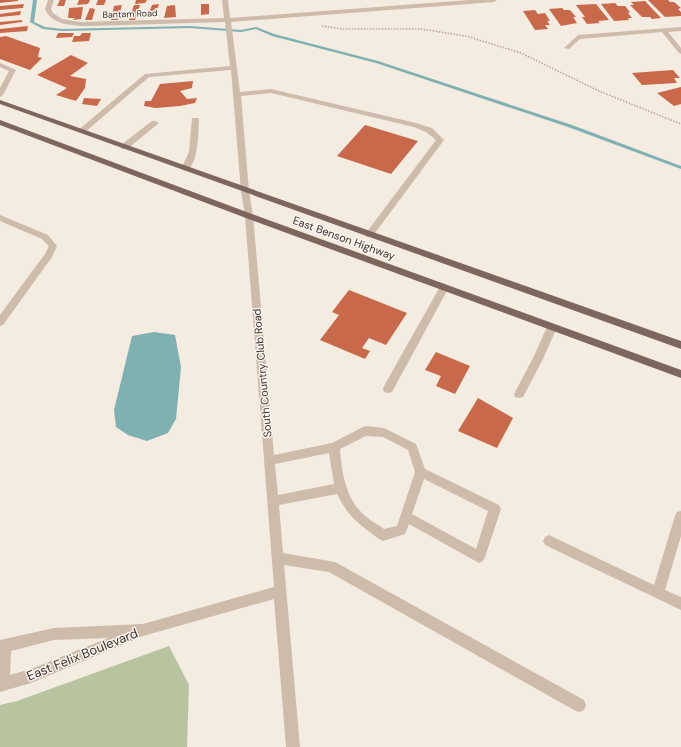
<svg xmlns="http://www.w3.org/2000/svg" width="681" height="747" font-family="'DM Sans',sans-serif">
	<rect width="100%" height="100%" fill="#f4ebe1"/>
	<polygon fill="#b8c4a0" points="169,646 189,685 187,747 0,747 0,705 17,701"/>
	<polygon fill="#7fb0b2" points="154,332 175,335 181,367 176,419 168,433 147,441 128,435 116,427 114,410 132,336"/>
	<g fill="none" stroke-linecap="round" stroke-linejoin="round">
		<polygon fill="#7fb0b2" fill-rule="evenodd" points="33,0 37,0 34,22 45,27 62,29 190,26 241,30 256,27 274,34 378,61 572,125 681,166 681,169 568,127 376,63 272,36 256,29 241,32 190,28 62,31 43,29 30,22"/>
	</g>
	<g fill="#c8694b">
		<polygon points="0,0 18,0 18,1 0,3"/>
		<polygon points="60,0 66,0 64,6 57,6"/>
		<polygon points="79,0 90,0 88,4 77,5"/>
		<polygon points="98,0 106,0 104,5 96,5"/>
		<polygon points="136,0 147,0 145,3 135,4"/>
		<polygon points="648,0 668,0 670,2 674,2 681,8 678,9 681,12 681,16 665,17"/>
		<polygon points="645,1 661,18 652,19 650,17 642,17 630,5 634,5 631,2"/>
		<polygon points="615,3 618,6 625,6 630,12 628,13 632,18 628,18 629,20 614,21 601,4"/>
		<polygon points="24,4 23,8 0,10 0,6"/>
		<polygon points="159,4 155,15 148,16 152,5"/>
		<polygon points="201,4 209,4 209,14 201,15"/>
		<polygon points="596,4 609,20 598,21 600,23 587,24 582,17 585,17 576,5"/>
		<polygon points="122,5 118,20 111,20 114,6"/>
		<polygon points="134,5 140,5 135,20 129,20"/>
		<polygon points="175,5 176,17 164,18 167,6"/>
		<polygon points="83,7 81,19 73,20 75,18 68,18 69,8"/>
		<polygon points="90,8 95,9 92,20 85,20"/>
		<polygon points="562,8 564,10 570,10 576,17 573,17 577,23 561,26 549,9"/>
		<polygon points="535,10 538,14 545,13 550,21 547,21 550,25 545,25 548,29 535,30 523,11"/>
		<polygon points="21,11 20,15 0,17 0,14"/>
		<polygon points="22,20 22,22 0,25 0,22"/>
		<polygon points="28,26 27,31 0,33 0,29"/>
		<polygon points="58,33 74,33 72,37 56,38"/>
		<polygon points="82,33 91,33 89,41 72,42 74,36 80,36"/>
		<polygon points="6,36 40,48 38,57 42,58 30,70 0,59 0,37"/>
		<polygon points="71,55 88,63 70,76 86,79 85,88 76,101 56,95 67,88 37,75"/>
		<polygon points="673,70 680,78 674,78 677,83 642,85 632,73"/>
		<polygon points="193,81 192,88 180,91 187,99 197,98 195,103 180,106 156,108 144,106 145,101 151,101 160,84"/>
		<polygon points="681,87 681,104 674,106 657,93"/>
		<polygon points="84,98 101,99 97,106 82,104"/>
		<polygon points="365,125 418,141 391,174 337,156"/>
		<polygon points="349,290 407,313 386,345 369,338 362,348 370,351 365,359 320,340 339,315 332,312"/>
		<polygon points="436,352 470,366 455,394 436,386 441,376 425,370"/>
		<polygon points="478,398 513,418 497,448 458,431"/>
	</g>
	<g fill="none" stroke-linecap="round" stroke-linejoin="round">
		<polyline stroke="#b9a596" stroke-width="1.5" stroke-dasharray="1.5 1.5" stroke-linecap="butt" points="322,26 343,29 421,29 466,36 521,53 599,91 681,124"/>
		<g fill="#cdbbac" fill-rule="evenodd">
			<path d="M48,0H54L51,9L53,13L62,19L80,22L224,18L222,0H228L230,18L470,0H497L494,2L231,22L240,92L271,89L416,123L432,128L444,140L372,237H366L365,235L366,233L436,140L426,132L414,127L271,93L241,96L249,191L253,216L274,455L332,443L365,426L384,428L416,444L425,469L499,505L501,509L485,557L483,561L479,563L409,524L405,534L383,541L379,539C358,523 349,518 337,494L279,505L283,553L335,562L584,700L586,705L584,710L579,712L574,710L329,572L284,565L300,747H286L274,599L143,636L31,683L0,692V640L54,628L143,624L274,587L245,216L241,191L231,70L149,77L84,133H81L77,131L145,74L230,66L225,22L91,26C75,26 52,26 45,9ZM366,436L383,437L408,450L415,472L397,526L384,529C377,524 368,519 362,513C345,496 342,472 340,449ZM329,453L334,484L278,495L275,464ZM424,479L488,511L476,549L412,514ZM108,638L31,669L10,675L11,651L54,640Z"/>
			<polygon points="681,27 681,31 668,32 681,48 681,54 679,53 662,32 580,39 569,49 564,48 578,35"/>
			<polygon points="0,63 16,70 3,95 0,97 0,88 9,71 0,67"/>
			<path d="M192,118H198L199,120C198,132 199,167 185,171L181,169L189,152Z"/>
			<polygon points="152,121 155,121 159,123 127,149 121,149 121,145"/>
			<polygon points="0,215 48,235 57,246 52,257 3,325 0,326 0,315 45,254 49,246 42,239 0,221"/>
			<polygon points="444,284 449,287 392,392 388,393 384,392 383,389 384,386 441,285"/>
			<polygon points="552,323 557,327 543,359 523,397 519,398 515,397 514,394 533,358 547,327"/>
			<polygon points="681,511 681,536 665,590 681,597 681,610 545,545 543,541 545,537 549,535 553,537 654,585 675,516 677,512"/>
		</g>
		<g fill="#7d675c" fill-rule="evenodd">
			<polygon points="0,100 681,341 681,349 0,104"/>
			<polygon points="0,120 252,214 681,370 681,378 246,218 0,125"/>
		</g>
	</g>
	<g text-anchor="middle" stroke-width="3" stroke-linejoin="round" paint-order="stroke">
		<g font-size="9" fill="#3b302b" stroke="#fbf5ee">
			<text transform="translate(130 14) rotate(-2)" y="3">Bantam Road</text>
		</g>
		<g font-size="11" fill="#3b302b" stroke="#fbf5ee">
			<text transform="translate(344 238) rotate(20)" y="4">East Benson Highway</text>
			<text transform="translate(262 373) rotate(-95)" y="4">South Country Club Road</text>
		</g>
		<g font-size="13" fill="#3b302b" stroke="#fbf5ee">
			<text transform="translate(82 654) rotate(-22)" y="5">East Felix Boulevard</text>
		</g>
	</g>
</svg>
